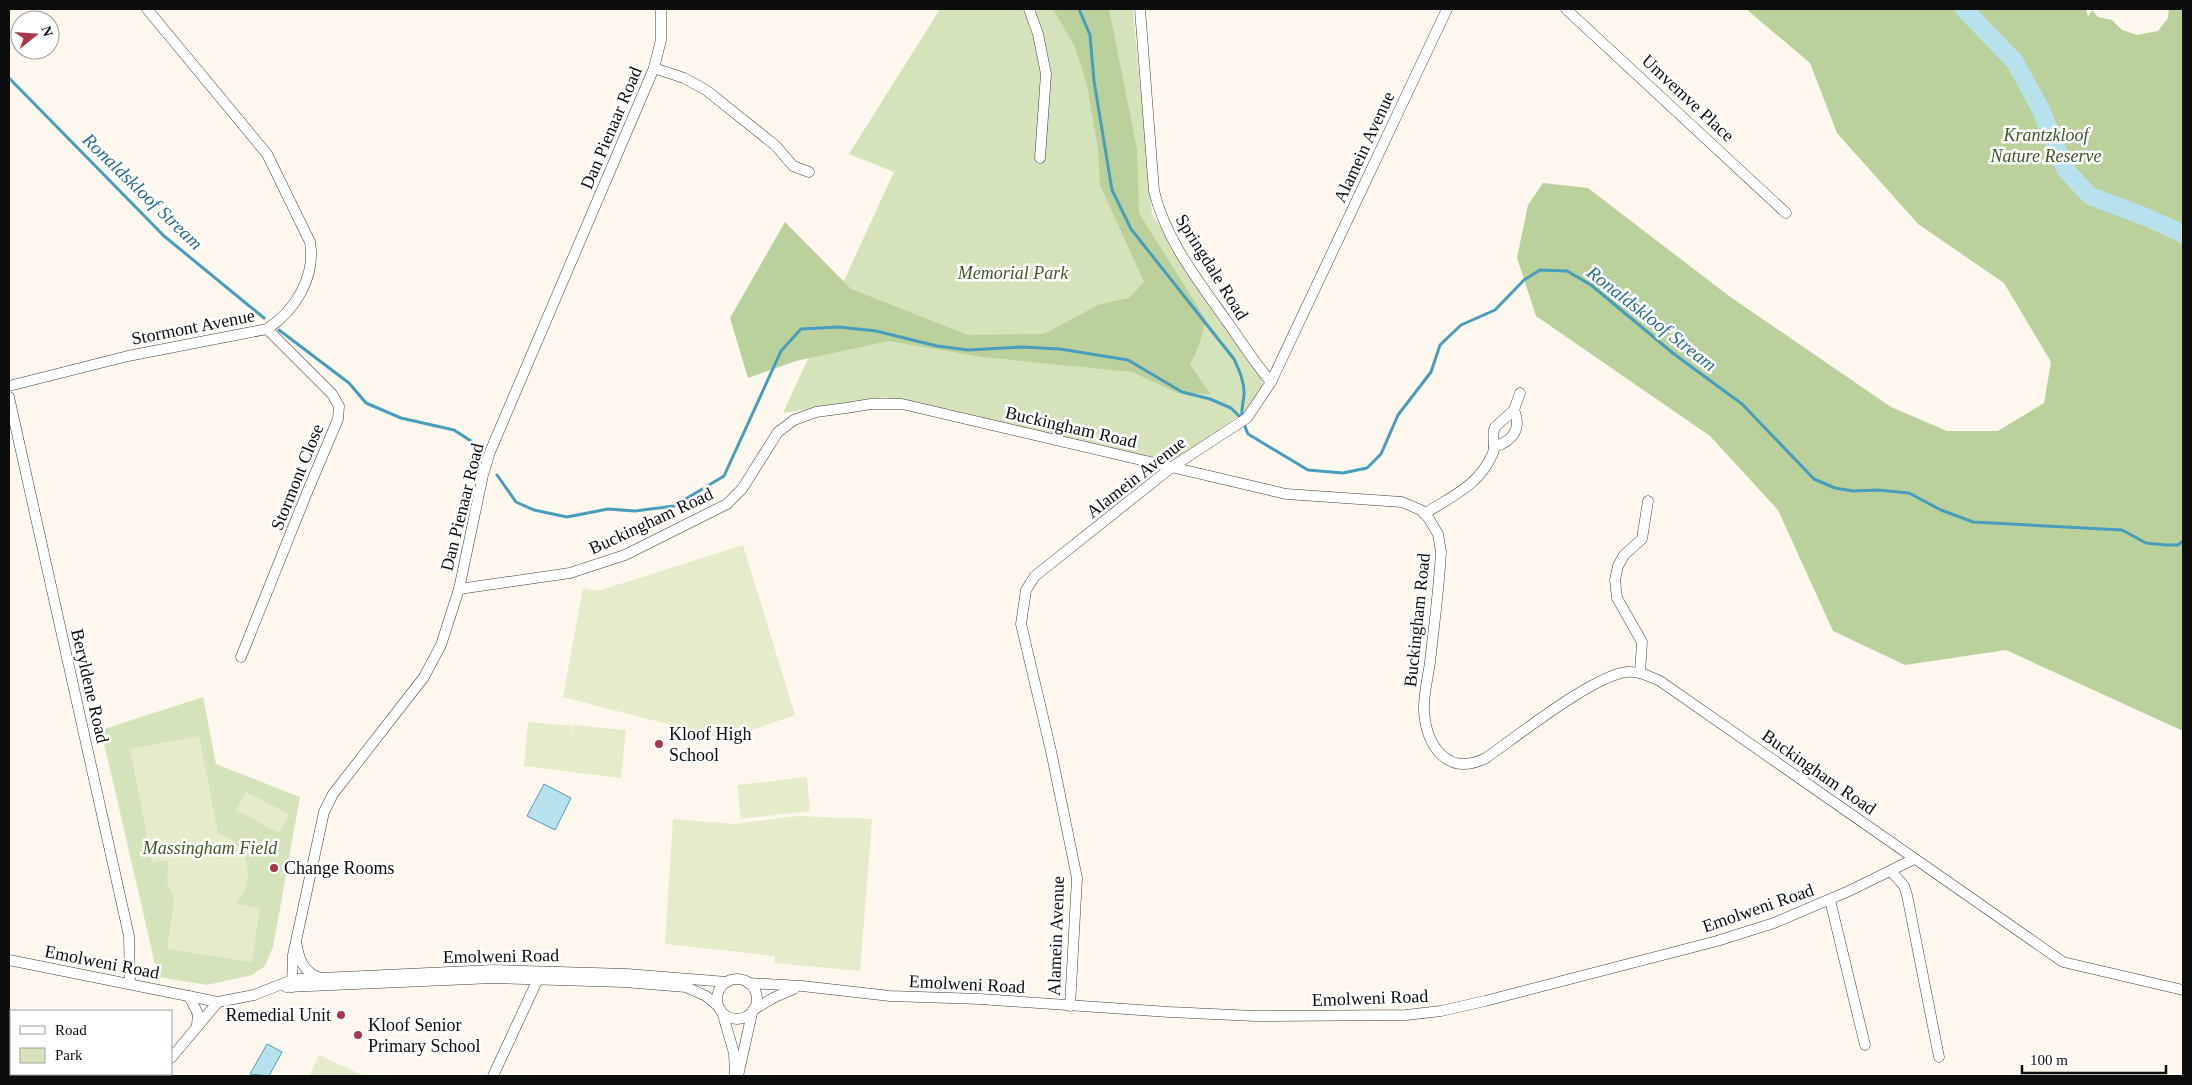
<svg xmlns="http://www.w3.org/2000/svg" width="2192" height="1085" font-family="Georgia,serif">
	<rect width="100%" height="100%" fill="#fdf7ed"/>
	<g fill="#d5e3bb">
		<polygon points="940,9 1133,9 1152,214 1260,373 1264,387 1264,398 1171,463 885,397 783,413 894,172 849,154"/>
		<polygon points="203,697 216,764 300,797 273,947 265,966 252,975 207,985 158,977 101,730"/>
	</g>
	<g fill="#bbd19c">
		<polygon points="1053,9 1109,9 1137,149 1139,213 1206,320 1199,345 1190,365 1211,394 1177,393 1132,372 982,357 888,341 796,361 748,378 730,318 785,222 851,289 968,335 1044,334 1098,305 1129,298 1144,282 1100,185 1098,149 1087,85 1075,47"/>
		<polygon points="1746,9 2086,9 2088,17 2092,10 2098,17 2112,20 2122,30 2137,35 2158,31 2168,18 2169,9 2183,9 2183,731 2006,650 1905,665 1833,631 1778,510 1710,436 1536,316 1517,258 1528,205 1543,183 1588,188 1729,296 1891,407 1947,431 1998,431 2044,403 2051,362 2004,283 1918,224 1837,133 1810,63"/>
	</g>
	<g fill="#e5ebcb">
		<polygon points="743,545 795,715 725,739 563,697 583,588 598,591"/>
		<polygon points="528,722 572,726 571,744 573,725 626,730 621,778 524,766"/>
		<path d="M199,736L218,833C250,844 257,880 236,904L260,908L252,962L167,949L174,898L167,883L168,860L152,863L130,749Z"/>
		<polygon points="807,777 810,811 741,819 737,785"/>
		<polygon points="246,792 289,814 279,833 236,810"/>
		<polygon points="795,816 872,819 860,971 775,963 775,956 665,944 673,819 735,824"/>
		<polygon points="319,1055 364,1076 310,1076"/>
	</g>
	<g fill="#b8e1ee" stroke="#489dbc">
		<polygon points="544,784 571,798 555,830 527,816"/>
		<polygon points="267,1044 282,1052 269,1076 250,1074"/>
	</g>
	<g fill="none" stroke-linecap="round" stroke-linejoin="round">
		<g stroke="#489dbc" stroke-width="3">
			<path d="M1079,9L1090,35L1094,81L1112,190L1131,229L1234,359C1239,370 1245,383 1244,395C1243,404 1241,410 1242,419"/>
			<polyline points="9,78 164,236 264,318"/>
			<polyline points="279,330 349,383 366,403 401,418 454,430 471,441"/>
			<polyline points="497,475 516,502 534,510 567,517 608,509 635,511 674,506 724,476 781,351 801,329 839,327 876,331 937,346 968,350 1022,347 1060,349 1128,360 1182,392 1210,399 1231,408 1242,419 1248,434 1308,470 1343,473 1367,468 1381,454 1398,415 1431,372 1440,345 1461,325 1495,310 1524,280 1540,270 1567,271 1591,285 1674,354 1742,404 1814,479 1835,488 1853,491 1878,490 1909,493 1941,510 1973,522 2122,530 2146,543 2166,545 2178,545 2183,541"/>
		</g>
		<polyline stroke="#b8e1ee" stroke-width="18" points="1964,9 2015,62 2041,110 2065,169 2090,196 2146,217 2183,234"/>
		<g stroke="#3f3f3f" stroke-width="11">
			<g id="minor">
				<polyline points="1029,9 1038,34 1046,74 1040,158"/>
				<path d="M1140,9L1154,191C1166,240 1197,279 1226,320C1241,341 1254,362 1271,382"/>
				<polyline points="1566,9 1786,213"/>
				<polyline points="654,68 684,78 706,90 776,146 793,166 809,172"/>
				<path d="M9,386L128,356L267,329C295,311 316,277 310,242L267,154L147,9"/>
				<polyline points="9,397 129,936 130,983"/>
				<path d="M1494,447C1513,441 1522,429 1514,410"/>
				<path d="M1424,514C1452,496 1479,486 1493,453C1496,444 1491,435 1495,427L1514,410L1520,393"/>
				<path d="M459,589L570,573L625,555L727,504L742,489L778,432L794,420L816,412L846,408L871,404H902L1286,494L1402,502L1423,511L1429,519L1438,534L1441,552C1439,589 1434,626 1430,662C1428,678 1423,696 1424,712C1427,747 1448,777 1486,758C1516,737 1594,675 1627,672C1639,671 1649,676 1660,681L2063,962L2183,990"/>
				<polyline points="241,657 306,495 338,419 339,406 332,394 267,329"/>
				<polyline points="1640,673 1642,642 1617,598 1615,580 1618,566 1624,555 1642,539 1648,501"/>
				<polyline points="1891,871 1904,886 1907,895 1939,1057"/>
				<polyline points="1830,900 1865,1045"/>
				<path d="M297,946C299,960 304,972 318,977"/>
				<polyline points="9,960 218,1002 254,995 292,980 300,979 493,970 627,974 727,982"/>
				<circle cx="737" cy="999" r="20"/>
				<polyline points="748,983 802,986 890,996 980,999 1169,1012 1255,1016 1406,1015 1441,1011 1485,1001 1717,941 1774,923 1849,891 1914,859"/>
				<polyline points="286,987 493,978 624,982 686,987 706,996 718,1006"/>
				<polyline points="292,987 293,955 324,812 333,794 424,677 441,645 459,589 483,475 490,452 654,68 661,40 661,9"/>
				<polyline points="189,996 198,1014 197,1025"/>
				<polyline points="1070,1006 1077,878 1051,751 1021,624 1026,590 1035,576 1172,467 1247,418 1271,382 1447,9"/>
				<polyline points="753,1010 775,997 794,989"/>
				<polyline points="723,1015 734,1053 735,1075"/>
				<polyline points="171,1058 218,1002"/>
				<polyline points="162,1076 163,1074"/>
				<polyline points="493,1076 538,979"/>
				<polyline points="738,1076 752,1013"/>
			</g>
		</g>
		<use href="#minor" stroke="#fff" stroke-width="10"/>
	</g>
	<g fill="#aa364b" stroke="#fff" stroke-width="2">
		<circle cx="659" cy="744" r="5"/>
		<circle cx="274" cy="868" r="5"/>
		<circle cx="341" cy="1015" r="5"/>
		<circle cx="358" cy="1035" r="5"/>
	</g>
	<g text-anchor="middle" stroke-width="5" stroke-linejoin="round" paint-order="stroke">
		<g font-size="18" fill="#0c0c0c" stroke="#fff">
			<text transform="translate(1688 98) rotate(43)" y="6">Umvemve Place</text>
			<text transform="translate(611 128) rotate(-67)" y="6">Dan Pienaar Road</text>
			<text transform="translate(1364 147) rotate(-65)" y="6">Alamein Avenue</text>
			<text transform="translate(1212 267) rotate(58)" y="6">Springdale Road</text>
			<text transform="translate(193 327) rotate(-11)" y="6">Stormont Avenue</text>
			<text transform="translate(1071 427) rotate(13)" y="6">Buckingham Road</text>
			<text transform="translate(297 477) rotate(-68)" y="6">Stormont Close</text>
			<text transform="translate(1136 477) rotate(-38)" y="6">Alamein Avenue</text>
			<text transform="translate(462 507) rotate(-76)" y="6">Dan Pienaar Road</text>
			<text transform="translate(651 521) rotate(-25)" y="6">Buckingham Road</text>
			<text transform="translate(1417 620) rotate(-84)" y="6">Buckingham Road</text>
			<text transform="translate(90 686) rotate(77)" y="6">Beryldene Road</text>
			<text transform="translate(1819 772) rotate(35)" y="6">Buckingham Road</text>
			<text transform="translate(1758 908) rotate(-19)" y="6">Emolweni Road</text>
			<text transform="translate(1056 936) rotate(-88)" y="6">Alamein Avenue</text>
			<text transform="translate(501 956) rotate(-1)" y="6">Emolweni Road</text>
			<text transform="translate(102 962) rotate(11)" y="6">Emolweni Road</text>
			<text transform="translate(967 984) rotate(3)" y="6">Emolweni Road</text>
			<text transform="translate(1370 998) rotate(-2)" y="6">Emolweni Road</text>
		</g>
		<g font-size="18" font-style="italic" fill="#375b25" stroke="#fff">
			<text x="2046" y="141">Krantzkloof<tspan x="2046" dy="21">Nature Reserve</tspan></text>
			<text x="1013" y="279">Memorial Park</text>
			<text x="210" y="854">Massingham Field</text>
		</g>
		<g font-size="18" fill="#0c0c0c" stroke="#fff" text-anchor="start">
			<text x="669" y="740">Kloof High<tspan x="669" dy="21">School</tspan></text>
			<text x="284" y="874">Change Rooms</text>
			<text x="331" y="1021" text-anchor="end">Remedial Unit</text>
			<text x="368" y="1031">Kloof Senior<tspan x="368" dy="21">Primary School</tspan></text>
		</g>
		<g font-size="19" font-style="italic" fill="#256e8d" stroke="#fff">
			<text transform="translate(143 191) rotate(44)" y="7">Ronaldskloof Stream</text>
			<text transform="translate(1652 318) rotate(38)" y="7">Ronaldskloof Stream</text>
		</g>
	</g>
	<rect width="2192" height="1085" fill="none" stroke="#0c0c0c" stroke-width="20"/>
	<rect x="10" y="1010" width="162" height="65" fill="#ffffff" stroke="#9e9e9e"/>
	<rect x="20" y="1026" width="25" height="8" fill="#ffffff" stroke="#9e9e9e"/>
	<text x="55" y="1035" font-size="15" fill="#0c0c0c">Road</text>
	<rect x="20" y="1048" width="25" height="15" fill="#d5e3bb" stroke="#9e9e9e"/>
	<text x="55" y="1060" font-size="15" fill="#0c0c0c">Park</text>
	<g transform="translate(35 35) rotate(73)"><circle r="24" fill="#ffffff" stroke="#9e9e9e"/>
	<path d="M0-4L9 19L0 12L-9 19Z" fill="#aa364b"/>
	<text y="-8" font-size="14" font-weight="bold" text-anchor="middle" fill="#0c0c0c">N</text>
	</g>
	<path d="M2022 1065v8h144v-8" fill="none" stroke="#0c0c0c" stroke-width="2.5"/>
	<text x="2030" y="1065" font-size="15" fill="#0c0c0c" stroke="#ffffff" stroke-width="4" paint-order="stroke">100 m</text>
</svg>
